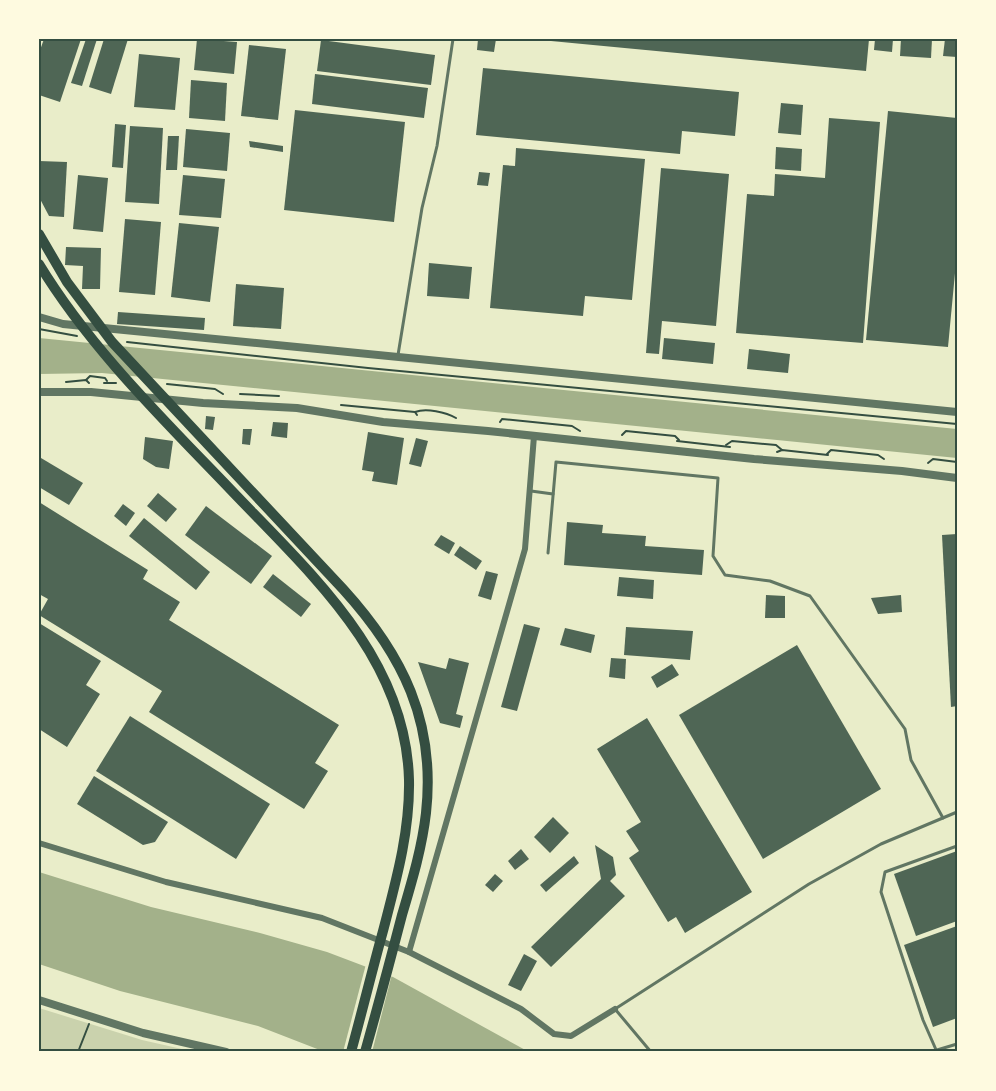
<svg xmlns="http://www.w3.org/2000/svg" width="996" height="1091" font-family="Cabin,sans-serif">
	<rect width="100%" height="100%" fill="#e9edc9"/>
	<polygon fill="#cad2ad" points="39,1008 142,1040 195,1052 39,1052"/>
	<g fill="#a3b18a">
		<polygon points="39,338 957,429 957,458 102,373 39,374"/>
		<polygon points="39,872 151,907 260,933 327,952 393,977 529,1052 325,1052 258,1026 120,991 39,964"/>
	</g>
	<polygon fill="#e9edc9" points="366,964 392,974 372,1052 343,1052"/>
	<g fill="#4f6655">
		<polygon points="44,39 81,39 60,102 39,95 39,53"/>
		<polygon points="86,39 97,39 82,86 71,83"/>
		<polygon points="104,39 128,39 111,94 89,87"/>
		<polygon points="197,39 237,42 234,74 194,70"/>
		<polygon points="478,39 496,39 494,52 477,50"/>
		<polygon points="552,39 869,39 866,71 551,41"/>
		<polygon points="875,39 893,39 892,52 874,50"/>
		<polygon points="901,39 932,39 931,58 900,56"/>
		<polygon points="945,39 957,39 957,57 943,56"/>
		<polygon points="321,40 435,55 431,85 317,71"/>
		<polygon points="249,45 286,49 278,120 241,116"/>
		<polygon points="139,54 180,58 175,110 134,107"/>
		<polygon points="483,68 739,92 735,136 682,131 680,154 476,135"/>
		<polygon points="315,74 428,88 424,118 312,104"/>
		<polygon points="191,80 227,83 225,121 189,118"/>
		<polygon points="781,103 803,105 801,135 778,133"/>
		<polygon points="295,110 405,122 394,222 284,210"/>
		<polygon points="888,111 957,118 957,252 948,347 866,340"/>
		<polygon points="829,118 880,122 863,343 736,333 747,194 774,196 775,174 825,178"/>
		<polygon points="115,124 126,125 123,168 112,167"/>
		<polygon points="130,126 163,128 159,204 125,202"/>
		<polygon points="186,129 230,133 227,171 183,167"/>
		<polygon points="168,136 179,136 177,170 166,170"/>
		<polygon points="249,141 283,146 283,152 250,147"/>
		<polygon points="776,147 802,149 801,171 775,169"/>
		<polygon points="516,148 645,159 632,300 585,296 583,316 490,308 503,165 515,166"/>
		<polygon points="39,161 67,162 64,217 49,216 39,197"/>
		<polygon points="661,168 729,174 716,326 662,321 659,354 646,353"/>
		<polygon points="479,172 490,173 488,186 477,185"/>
		<polygon points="78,175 108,178 103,232 73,229"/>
		<polygon points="183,175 225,179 221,218 179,215"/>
		<polygon points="125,219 161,222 155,295 119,292"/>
		<polygon points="179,223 219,227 210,302 171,297"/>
		<polygon points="66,247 101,248 100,289 82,289 83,266 65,265"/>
		<polygon points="429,263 472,267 469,299 427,296"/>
		<polygon points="236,284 284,288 281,329 233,326"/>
		<polygon points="118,312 205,318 204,330 117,324"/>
		<polygon points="664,338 715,343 713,364 662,359"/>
		<polygon points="749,349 790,354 788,373 747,369"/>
		<polygon points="206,416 215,417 213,430 205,429"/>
		<polygon points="273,422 288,423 287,438 271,436"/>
		<polygon points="243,429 252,429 250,445 242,444"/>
		<polygon points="368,432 404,438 397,485 372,481 374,472 362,470"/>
		<polygon points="145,437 173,441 169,469 156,467 143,459"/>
		<polygon points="416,438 428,441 421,467 409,464"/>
		<polygon points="41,458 83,483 69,505 39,487"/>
		<polygon points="158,493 177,509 166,522 147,506"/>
		<polygon points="39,502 148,570 143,579 180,602 169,620 339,725 315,763 328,771 304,809 149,712 162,691 39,615 48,599 39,594"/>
		<polygon points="123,504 135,513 126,526 114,516"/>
		<polygon points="206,506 272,556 251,584 185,535"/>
		<polygon points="144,518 210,572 196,590 129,536"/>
		<polygon points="567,522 603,525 602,533 646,536 645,546 704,550 702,575 564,565"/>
		<polygon points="957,534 957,706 951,707 942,535"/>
		<polygon points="441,535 455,543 449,554 434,545"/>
		<polygon points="460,546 482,561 476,570 454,555"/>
		<polygon points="486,571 498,574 491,600 478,596"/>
		<polygon points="273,574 311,604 301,617 263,587"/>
		<polygon points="619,577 654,580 653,599 617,596"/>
		<polygon points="766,595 785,596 785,618 765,618"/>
		<polygon points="901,595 902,612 878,614 871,598"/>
		<polygon points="39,623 101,661 86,685 100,694 67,747 39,729"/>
		<polygon points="524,624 540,628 517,711 501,707"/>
		<polygon points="626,627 693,631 690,660 624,655"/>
		<polygon points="565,628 595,635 591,653 560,645"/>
		<polygon points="797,645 881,789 763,859 679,715"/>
		<polygon points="449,658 469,663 456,714 463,716 460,728 440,723 418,662 446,669"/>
		<polygon points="611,658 626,659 625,679 609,677"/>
		<polygon points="672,664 679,675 657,688 651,677"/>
		<polygon points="130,716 270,804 236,859 96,771"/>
		<polygon points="647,718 752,892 685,933 676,917 668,922 629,858 639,851 626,831 641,822 597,749"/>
		<polygon points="94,776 168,822 155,842 143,845 77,804"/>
		<polygon points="553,817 569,833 550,853 534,837"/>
		<polygon points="595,845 613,857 616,875 610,881 625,896 551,967 531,947 601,879"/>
		<polygon points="521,849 529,859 515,870 508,861"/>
		<polygon points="957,851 957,921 916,936 894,874"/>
		<polygon points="574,856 579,863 546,892 540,885"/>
		<polygon points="495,874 503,881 493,892 485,885"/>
		<polygon points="957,926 957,1018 933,1027 904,945"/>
		<polygon points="524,954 537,961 521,991 508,985"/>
	</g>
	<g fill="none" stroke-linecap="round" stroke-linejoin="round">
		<g stroke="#344e41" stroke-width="2">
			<polyline points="39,329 77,336"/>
			<polyline points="127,342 368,368 957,424"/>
			<polyline points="86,380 90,376 105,378 107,381"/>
			<polyline points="66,382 86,380 89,383"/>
			<polyline points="104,383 116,383"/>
			<polyline points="167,384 215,389 223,394"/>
			<polyline points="240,394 279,396"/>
			<polyline points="341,405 415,412 417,415"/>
			<path d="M415,412C426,408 446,412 456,418"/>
			<polyline points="500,422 502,419 572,426 580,431"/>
			<polyline points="622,435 626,431 675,436 679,440"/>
			<polyline points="677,441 730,447"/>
			<polyline points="726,445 732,441 776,445 782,450"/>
			<polyline points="777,452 782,450 828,455"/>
			<polyline points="827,454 831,450 878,455 884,459"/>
			<polyline points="928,463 933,459 957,462"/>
			<polyline points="78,1052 89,1024"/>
		</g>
		<g stroke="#617663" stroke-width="3">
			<polyline points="398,355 422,208 437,146 453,39"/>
			<polyline points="531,491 553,494"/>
			<polyline points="548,553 556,462 718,478 713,556 725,575 770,581 810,596 905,729 911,760 943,818"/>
			<polyline points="937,1050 957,1044"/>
			<polyline points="651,1052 615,1009 809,884 881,844 957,812"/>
			<polyline points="937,1052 923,1020 881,892 885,872 957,846"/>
		</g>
		<g stroke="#617663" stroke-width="6">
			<polyline points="39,843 166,882 322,918 409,952 521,1009 554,1034 571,1036 615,1009"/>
			<polyline points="409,952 525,549 534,436"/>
		</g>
		<g stroke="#617663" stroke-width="8">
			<polyline points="39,317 63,324 957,412"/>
			<polyline points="39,392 91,392 203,403 297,408 383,422 488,431 754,459 902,471 957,478"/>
			<polyline points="39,1000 143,1033 226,1052"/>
		</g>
		<g stroke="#344e41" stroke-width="10">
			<path d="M39,234L67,282L112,342L343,589C403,655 436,722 426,813C422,848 412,881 402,915C390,961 378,1006 365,1052"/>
			<path d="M39,264C90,348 163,419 231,490C310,573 406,657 409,780C410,832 396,881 383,931C372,971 362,1012 351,1052"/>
		</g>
	</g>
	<rect width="996" height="1091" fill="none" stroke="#fefae0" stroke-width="81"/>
	<rect x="40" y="40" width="916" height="1010" fill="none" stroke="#344e41" stroke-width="2"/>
</svg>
